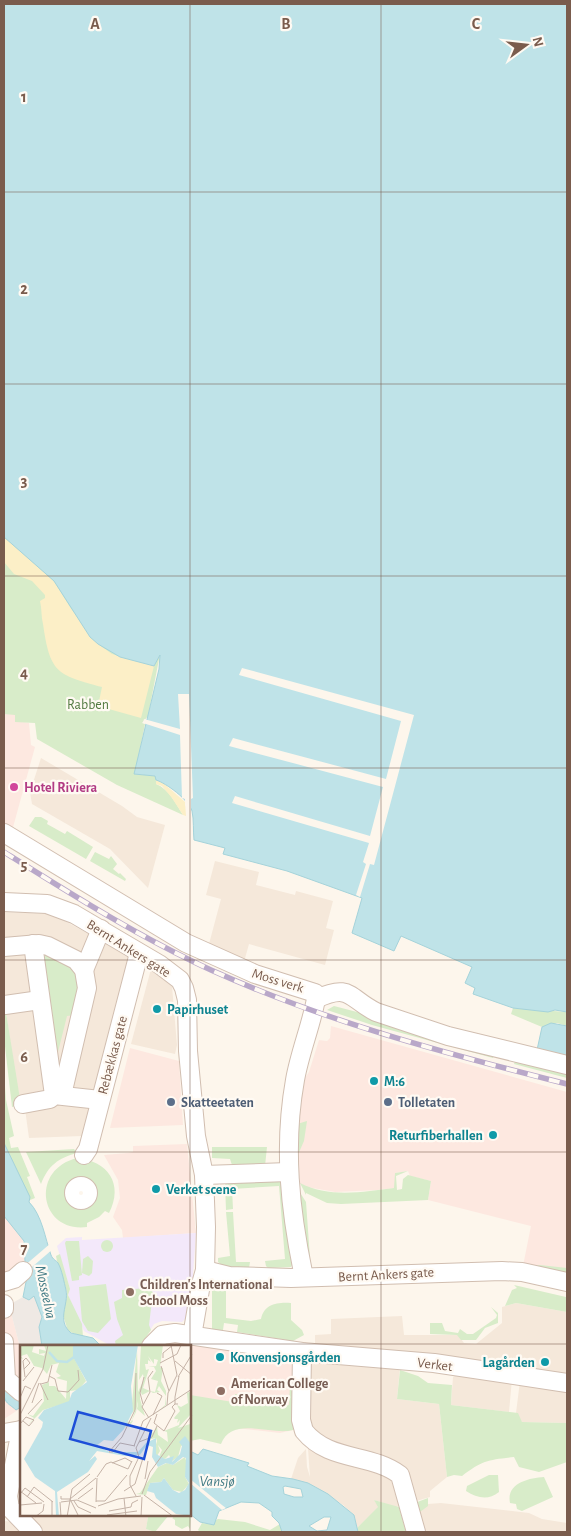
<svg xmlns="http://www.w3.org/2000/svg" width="571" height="1536" font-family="'Alegreya Sans',sans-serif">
	<rect width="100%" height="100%" fill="#fdf6ec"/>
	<g fill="#f5e8da">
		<polygon points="41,758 122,806 137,817 165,825 148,888 110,849 32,804 30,792"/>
		<polygon points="215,861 259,872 256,885 295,895 296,891 333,901 326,928 334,930 325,965 249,944 244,962 209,944 221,899 206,895"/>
		<polygon points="4,912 52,914 129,956 82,1136 29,1138 25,1109 22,1109 14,1069 4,997"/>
		<polygon points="151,969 172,986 177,1045 175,1054 131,1044"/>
		<polygon points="516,1303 567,1312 567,1374 315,1344 315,1335 331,1334 331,1319 402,1316 404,1335 458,1335 464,1343 476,1344 502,1323 502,1307"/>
		<polygon points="306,1361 400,1367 397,1399 439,1404 447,1477 430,1491 430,1497 396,1507 374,1500 379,1507 357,1528 354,1515 343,1505 316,1487 291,1479 298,1458 306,1449 307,1467 310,1477 306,1420"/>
		<polygon points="459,1374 512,1379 509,1412 451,1405 453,1377"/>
		<polygon points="520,1381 567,1388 567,1423 522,1422 516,1413"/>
		<polygon points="441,1503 529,1513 542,1519 567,1523 567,1532 422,1532 416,1515 428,1504"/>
		<polygon points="25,1515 133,1515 148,1517 146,1529 157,1532 40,1532"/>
		<polygon points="4,1521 15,1522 26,1532 4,1532"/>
	</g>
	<g fill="#fde8e0">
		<polygon points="4,700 23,722 29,723 31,745 35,747 12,831 4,826"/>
		<polygon points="331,1026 567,1092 567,1275 523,1266 531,1226 428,1200 431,1181 410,1176 408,1171 395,1173 395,1188 378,1190 335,1192 307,1187 296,1182 299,1087 309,1072 319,1040 327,1041 330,1038"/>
		<polygon points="130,1048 179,1061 183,1125 110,1128"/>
		<polygon points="187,1144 196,1233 123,1238 122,1230 113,1217 120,1198 118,1180 104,1155 128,1153 133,1152 133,1146"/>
		<polygon points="4,1216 23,1237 25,1265 4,1277"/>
		<polygon points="4,1305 9,1305 21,1351 21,1408 4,1419"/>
		<polygon points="168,1341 295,1361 293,1430 280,1433 236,1428 223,1437 190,1417 190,1346 164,1346"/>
	</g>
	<polygon fill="#efe9e4" points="34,1295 42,1317 39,1327 42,1346 21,1346 21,1351 9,1305 23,1297 29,1299"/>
	<polygon fill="#f3e8fa" points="196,1233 192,1288 188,1316 182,1322 162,1321 154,1324 140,1346 111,1346 84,1331 68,1295 70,1289 57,1246 66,1238 82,1237 82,1240"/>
	<g fill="#d8ecc9" fill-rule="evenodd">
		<path d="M4,537L154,666L160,654L148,716L142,723L145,724L135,774L156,776V784C169,789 176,804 183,815L117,785L37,739L35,723L15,722V715L4,714Z"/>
		<polygon points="35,817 41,817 48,821 47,824 65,834 67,831 93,847 86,859 29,826"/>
		<polygon points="95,852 109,859 111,856 117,864 113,869 119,874 120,873 126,879 125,881 90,861"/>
		<polygon points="44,951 80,970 76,1015 67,1016 55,1064 42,957"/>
		<polygon points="5,1006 21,1105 12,1107 4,1038"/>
		<polygon points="334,1006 380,1018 494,1054 493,1058 372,1025 327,1010"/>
		<polygon points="513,1008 567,1012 567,1026 557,1023 542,1027 511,1014"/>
		<polygon points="516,1059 567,1070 567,1078 514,1064"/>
		<polygon points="4,1073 6,1100 14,1136 9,1138 11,1148 18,1147 30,1176 27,1177 35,1198 30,1200 4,1143"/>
		<polygon points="307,1121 304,1141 297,1157 297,1124"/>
		<polygon points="212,1147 267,1147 265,1166 233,1168 230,1159 212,1158"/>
		<path d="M74,1149L77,1153C58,1158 48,1166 41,1184L26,1152Z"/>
		<path d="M77,1158C108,1161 124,1184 109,1213L105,1211L99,1217L87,1223V1227C40,1233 29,1170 77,1158ZM81,1186L88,1192L87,1197L77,1200L74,1196L73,1191Z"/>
		<path d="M408,1171L396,1176L397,1190L402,1189L403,1179L408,1175L431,1181L428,1200L341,1204L327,1203L306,1193V1195L300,1183C328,1198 364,1192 394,1188L395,1173Z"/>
		<polygon points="235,1180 280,1181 282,1184 293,1263 291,1267 268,1268 266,1266 265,1261 285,1259 279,1186 232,1189 233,1209 226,1210 225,1184"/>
		<polygon points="299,1191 306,1202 310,1258 305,1250"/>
		<polygon points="226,1212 233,1212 236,1262 250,1262 249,1268 224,1267 218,1262 218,1258 230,1256"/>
		<circle cx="107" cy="1246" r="6"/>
		<polygon points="66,1241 79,1241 82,1275 79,1276 79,1280 72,1281 65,1243"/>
		<polygon points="60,1254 70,1289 68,1295 82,1324 83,1337 68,1331 62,1312 67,1292 57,1261 56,1256"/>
		<polygon points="88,1256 93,1261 92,1273 89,1276 82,1273 83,1259"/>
		<polygon points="540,1265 567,1268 567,1275 531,1267"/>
		<path d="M212,1282H216L218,1289L226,1291V1318L251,1321L261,1319C264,1304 277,1302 291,1303V1320L302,1330L304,1335L293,1341L237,1332L238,1325L224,1323L223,1330H212Z"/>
		<polygon points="106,1284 111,1319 98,1333 88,1331 82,1321 79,1287"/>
		<polygon points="514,1285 566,1297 567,1312 516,1303 505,1306 512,1290 517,1288"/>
		<polygon points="147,1288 153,1292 149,1325 151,1330 140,1346 116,1346 115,1341 123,1335 117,1319 114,1302 122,1298 122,1290"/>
		<polygon points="491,1307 498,1313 498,1323 485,1328 476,1340 461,1340 457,1335 430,1334 430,1323 442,1323 445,1331 458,1333 460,1329 467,1334 473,1334 496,1318 497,1315"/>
		<path d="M400,1370L418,1376L428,1383L452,1385L451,1405L518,1413L522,1422L567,1423V1462L539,1472L519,1467L514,1457C488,1460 483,1460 462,1476L454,1475L447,1477L439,1404L397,1399Z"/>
		<path d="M290,1385L295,1387V1428L293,1430C270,1436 232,1415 221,1444L200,1439L190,1441V1395L233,1402L235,1394L289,1405Z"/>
		<path d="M489,1475H498L499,1492C488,1501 477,1498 466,1491L467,1486Z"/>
		<path d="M544,1477L553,1497L522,1511L517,1509L516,1504L510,1503C506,1483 529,1478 544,1477Z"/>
		<polygon points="428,1498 428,1506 416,1515 412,1504"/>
		<polygon points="374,1500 399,1507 406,1532 358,1532 357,1528 378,1507"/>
		<polygon points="190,1514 191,1514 190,1529 188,1526 182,1529 175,1525 175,1520 172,1518 178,1515"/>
		<polygon points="133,1515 169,1515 155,1532 146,1529 148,1517"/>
		<polygon points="218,1519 245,1522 270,1530 280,1524 282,1532 200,1532 198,1530 202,1523 209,1524"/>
	</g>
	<g fill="#fcefc7">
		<path d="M4,537L54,581L70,607L98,644L112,654L154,666L141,718L98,706L102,687C56,675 50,672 43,624C41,617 42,609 40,601L45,598V595L32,581L14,574L4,562Z"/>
		<polygon points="156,780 161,781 185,802 186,816 183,815 172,798 162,786 156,784"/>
	</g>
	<g fill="#bfe3e8" stroke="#a5d3da" fill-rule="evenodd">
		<path d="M4,4H567V1012L555,1010L548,1012L513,1008L473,994L475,988L465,983L472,967L401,936L394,951L352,933L362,898L287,871L223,854L225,848L194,840C193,831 194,820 192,811C189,800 166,783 156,780L155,776L134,774L159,669L160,655L154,666L120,657L98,644L90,637L54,581L4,537Z"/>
		<polygon points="551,1023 567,1026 567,1058 537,1050 542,1027"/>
		<path d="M4,1143L30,1197L29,1202C42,1215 45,1238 51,1255C53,1260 56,1260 58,1263C62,1270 64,1282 66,1290C69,1305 56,1320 71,1333L93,1338L101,1346H42L39,1327L42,1317L34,1296L29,1300L23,1297L26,1282L24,1241L4,1216Z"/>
		<path d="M4,1389L20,1400L21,1407L16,1410C7,1402 4,1404 4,1389Z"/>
		<path d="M203,1449L249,1463L247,1466L272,1476L293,1479L308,1483L328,1494L354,1515L358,1532H282L279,1523L272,1516V1512L259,1503L241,1502L219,1511L214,1525L200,1522L190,1514V1451L198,1455ZM285,1486L301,1489L303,1497H294L284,1494L283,1487ZM324,1517H331L327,1530L317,1531L309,1526Z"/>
	</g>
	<g fill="#fdf6ec">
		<polygon points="242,668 414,715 374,865 370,864 360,897 356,895 366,864 363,862 369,843 232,803 235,796 370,836 383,787 229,746 233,738 386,779 401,721 239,675"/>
		<polygon points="178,694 189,694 193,798 191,799 191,816 185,805 185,799 182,798 180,735 143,723 144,719 180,729"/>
		<polygon points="51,1243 53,1249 25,1273 23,1267"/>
		<polygon points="190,1479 222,1505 226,1508 222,1510 190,1483"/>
	</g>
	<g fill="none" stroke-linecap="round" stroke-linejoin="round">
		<g stroke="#d1beb0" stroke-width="20">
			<g id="minor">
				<path d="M4,833L186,943L255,974L315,993L316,999C351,983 348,998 376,1012L448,1036L567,1065"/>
				<polyline points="4,902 47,904 74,914 159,964 180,980 184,988 187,1000 188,1051 196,1136 204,1175 206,1227 205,1270 201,1284 192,1336"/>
				<polyline points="33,944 54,1095"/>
				<polyline points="4,947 39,944 48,946 76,960 84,970 87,988 62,1095"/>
				<polyline points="84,970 101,929"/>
				<polyline points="5,1005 40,1000"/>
				<polyline points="23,1104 50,1099 54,1095 100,1100"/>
				<polyline points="84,1155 88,1149 139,953"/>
				<polyline points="204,1175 288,1172"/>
				<circle cx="81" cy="1193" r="7"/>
				<polyline points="205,1270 229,1276 291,1278 502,1271 522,1272 567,1282"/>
				<path d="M304,1277C290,1211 283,1147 295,1080C300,1052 311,1026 316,999"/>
				<polyline points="4,1282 14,1279 23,1271"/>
				<polyline points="4,1304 4,1309"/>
				<polyline points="4,1342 6,1379 21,1392"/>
				<polyline points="151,1346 162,1335 175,1333 302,1352 434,1363 567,1383"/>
				<path d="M302,1352L301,1420L304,1431C329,1462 371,1453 400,1475L416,1532"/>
				<polyline points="21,1430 8,1496 10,1508 33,1532"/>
				<polyline points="4,1433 21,1430"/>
			</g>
		</g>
		<use href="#minor" stroke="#fff" stroke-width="18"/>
		<g stroke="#b9a8c9" stroke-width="5.5">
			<path id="rail" d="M4,852C71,894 139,937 211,970C324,1021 447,1054 567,1084"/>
		</g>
		<use href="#rail" stroke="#fffaf3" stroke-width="4" stroke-dasharray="11" stroke-linecap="butt"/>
	</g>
	<path fill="none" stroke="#7a5c4d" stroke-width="1" stroke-opacity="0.55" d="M190,4V1532M381,4V1532M4,192H567M4,384H567M4,576H567M4,768H567M4,960H567M4,1152H567M4,1344H567"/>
	<circle fill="#d1479c" stroke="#fffaf3" stroke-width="2" cx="14" cy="787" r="5"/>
	<g fill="#0f9aa8" stroke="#fffaf3" stroke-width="2">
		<circle cx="157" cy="1009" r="5"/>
		<circle cx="374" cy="1081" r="5"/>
		<circle cx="493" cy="1135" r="5"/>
		<circle cx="156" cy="1189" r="5"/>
		<circle cx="220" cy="1357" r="5"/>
		<circle cx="545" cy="1362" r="5"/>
	</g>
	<g fill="#5c6f8a" stroke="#fffaf3" stroke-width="2">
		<circle cx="171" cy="1102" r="5"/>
		<circle cx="388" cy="1102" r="5"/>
	</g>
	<g fill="#8d6e63" stroke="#fffaf3" stroke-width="2">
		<circle cx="130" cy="1292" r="5"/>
		<circle cx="221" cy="1391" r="5"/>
	</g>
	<g text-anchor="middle" stroke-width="4.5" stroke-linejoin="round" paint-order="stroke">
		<g font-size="14" fill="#537a41" stroke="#fffaf3">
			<text x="88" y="709">Rabben</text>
		</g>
		<g font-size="14" font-weight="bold" fill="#b23c85" stroke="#fffaf3" text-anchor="start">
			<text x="24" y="792">Hotel Riviera</text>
		</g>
		<g font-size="14" fill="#7a5c4d" stroke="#fffaf3">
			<text transform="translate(129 948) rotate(32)" y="5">Bernt Ankers gate</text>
			<text transform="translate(278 980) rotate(17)" y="5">Moss verk</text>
			<text transform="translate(112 1055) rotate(-75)" y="5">Rebækkas gate</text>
			<text transform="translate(386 1274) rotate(-3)" y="5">Bernt Ankers gate</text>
			<text transform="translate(435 1364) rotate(7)" y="5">Verket</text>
		</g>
		<g font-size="14" font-weight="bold" fill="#0d838f" stroke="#fffaf3" text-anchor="start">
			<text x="167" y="1014">Papirhuset</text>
			<text x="384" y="1086">M:6</text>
			<text x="483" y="1140" text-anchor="end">Returfiberhallen</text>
			<text x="166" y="1194">Verket scene</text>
			<text x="230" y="1362">Konvensjonsgården</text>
			<text x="535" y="1367" text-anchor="end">Lagården</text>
		</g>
		<g font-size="14" font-weight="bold" fill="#4e5e75" stroke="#fffaf3" text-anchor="start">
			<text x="181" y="1107">Skatteetaten</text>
			<text x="398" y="1107">Tolletaten</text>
		</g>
		<g font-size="14" font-weight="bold" fill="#785e54" stroke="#fffaf3" text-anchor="start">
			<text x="140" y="1289">Children's International<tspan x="140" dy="16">School Moss</tspan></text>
			<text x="231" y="1388">American College<tspan x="231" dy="16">of Norway</tspan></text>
		</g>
		<g font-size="15" font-style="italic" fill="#437c86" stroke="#fffaf3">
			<text transform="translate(46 1292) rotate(78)" y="5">Mosseelva</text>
			<text x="217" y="1486">Vansjø</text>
		</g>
	</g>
	<g transform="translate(20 1345)">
		<rect width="171" height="171" fill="#fdf6ec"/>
		<path d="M0,0H14L12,7L24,11L25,8L19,9V4L26,6L24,0H53V11L66,36L58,45L50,46V57L23,65L8,80L14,73L7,69L13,71L24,56L22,40L29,37V41H35L46,54L47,36L36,33L41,31L36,27L39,18L31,20L27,29L22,23L14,21L7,9L1,11L3,14L0,13V33ZM121,0H143L140,22L143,23L141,36L146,46V60L134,70L145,60L146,51L139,41L137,45L140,47L133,48L130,46L135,47L138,36L131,34L136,26L134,22H128L136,21L138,15L134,14V19L128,11L131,17L128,15V19H125L126,25L129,24L123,43L130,46L122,50L120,45V54L125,71L117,64L118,59V56L116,67L112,75L113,76L108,83L110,78L105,83L107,76L111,77L116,64L111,69L117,4L118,47L124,34L123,29L119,35ZM172,46L171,69L158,83L170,79L171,99L168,97L161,101L158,112L152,116L149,110L145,114L139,112L142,105L138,100L140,106L137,111L134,106L137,96L136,93L127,95L137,82L138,90L148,97L147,87L144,86L159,80L160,75L157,78L158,74H155L154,73L160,66L157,60L161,62L168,58L167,48ZM165,112L168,123L165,132L169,139L162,147L153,145L144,133L141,137L130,138L126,150L116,149L120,148L138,122L147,118L153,120Z" fill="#d8ecc9"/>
		<path d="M53,0H118L111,41L113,66L104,84L93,96L84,95L76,101L90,107H118L126,98L136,93V109L145,114L154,111L152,117L160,109L162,101L159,97L165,91L171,99V171L156,169L136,153L134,148L127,146L130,138L141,137L144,133L153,145L159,148L165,145L169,138L165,132L166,113L163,112L153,120L146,118L138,122L132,112L133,102L127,100L120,110L105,111L77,106L69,116L75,111L77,114L68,127L37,147L39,172L36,171L35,146L15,132L4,114L22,82L23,77L18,73L24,65L49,56L52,48L67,37L53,12Z" fill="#bfe3e8"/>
		<path fill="none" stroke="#bfe3e8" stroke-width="2.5" d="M29,7L37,16L47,17L54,12"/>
		<path fill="none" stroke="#c5b3a7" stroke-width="1" d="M143,13V8L153,0M155,16L172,30M140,18L157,9L161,0M141,21L149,46M4,24L10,18L6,13L3,16L5,32M29,31L35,34L38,46L48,47L59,35L58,25M158,32L172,9M3,36L14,22M20,38L28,55M21,39L28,37L32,20M0,53L5,41L11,44M12,58L19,38M123,59L120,48L124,32M158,59H155V52L159,31M147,60L148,48L157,30L151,0M8,69L22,54M137,69L134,78L144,86L155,66L152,62L155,59M0,70L23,24L28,0M133,70L142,51L137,48M129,73L122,62L130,47L128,33L133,26M0,79L6,72L14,75L9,81L3,76M119,97L132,92L137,81M114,101L123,76L172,44M89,107L102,92L115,65L116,28M89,107H93L100,98L115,101M92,118L105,113L112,117M77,132L86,119L91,117L108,124L112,116M125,134L128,116M0,146L16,158M104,146L115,139L123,113M1,148L5,143L24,157M122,149L130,127L172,70M124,150L154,172M41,151V154H50L76,133M116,151L110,140V131L119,112L116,103L131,73M7,152L14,142L33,157M104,153L106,172M50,154L59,172M58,154L73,143M32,156V172M54,156L58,162L71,168M76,156H85L107,130M40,157L41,172M41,157L57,155L76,163M76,157L77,133M0,160L22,158M78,161L98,154L121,151M89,166L111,162L112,158L118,155M87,170L117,166M15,172L23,166L24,159M47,172L52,144L70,129M121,172L122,152"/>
		<path fill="#1d4ed8" fill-opacity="0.15" stroke="#1d4ed8" stroke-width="2.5" d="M58,67L131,86L124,114L50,94Z"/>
		<rect width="171" height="171" fill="none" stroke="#7a5c4d" stroke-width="2.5"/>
	</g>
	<g font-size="16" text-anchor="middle" font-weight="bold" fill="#7a5c4d" stroke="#fffaf3" stroke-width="4.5" stroke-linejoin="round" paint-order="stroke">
		<text x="95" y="29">A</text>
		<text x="286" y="29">B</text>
		<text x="476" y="29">C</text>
		<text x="24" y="102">1</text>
		<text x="24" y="294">2</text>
		<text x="24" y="486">3</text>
		<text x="24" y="678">4</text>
		<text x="24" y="870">5</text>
		<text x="24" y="1062">6</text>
		<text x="24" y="1254">7</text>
	</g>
	<rect width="571" height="1536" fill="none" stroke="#7a5c4d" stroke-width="10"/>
	<g transform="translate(526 45) rotate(75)" stroke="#fffaf3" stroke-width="4" paint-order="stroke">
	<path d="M0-4L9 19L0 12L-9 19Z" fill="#7a5c4d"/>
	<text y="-8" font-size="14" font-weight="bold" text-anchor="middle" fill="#7a5c4d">N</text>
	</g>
</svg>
